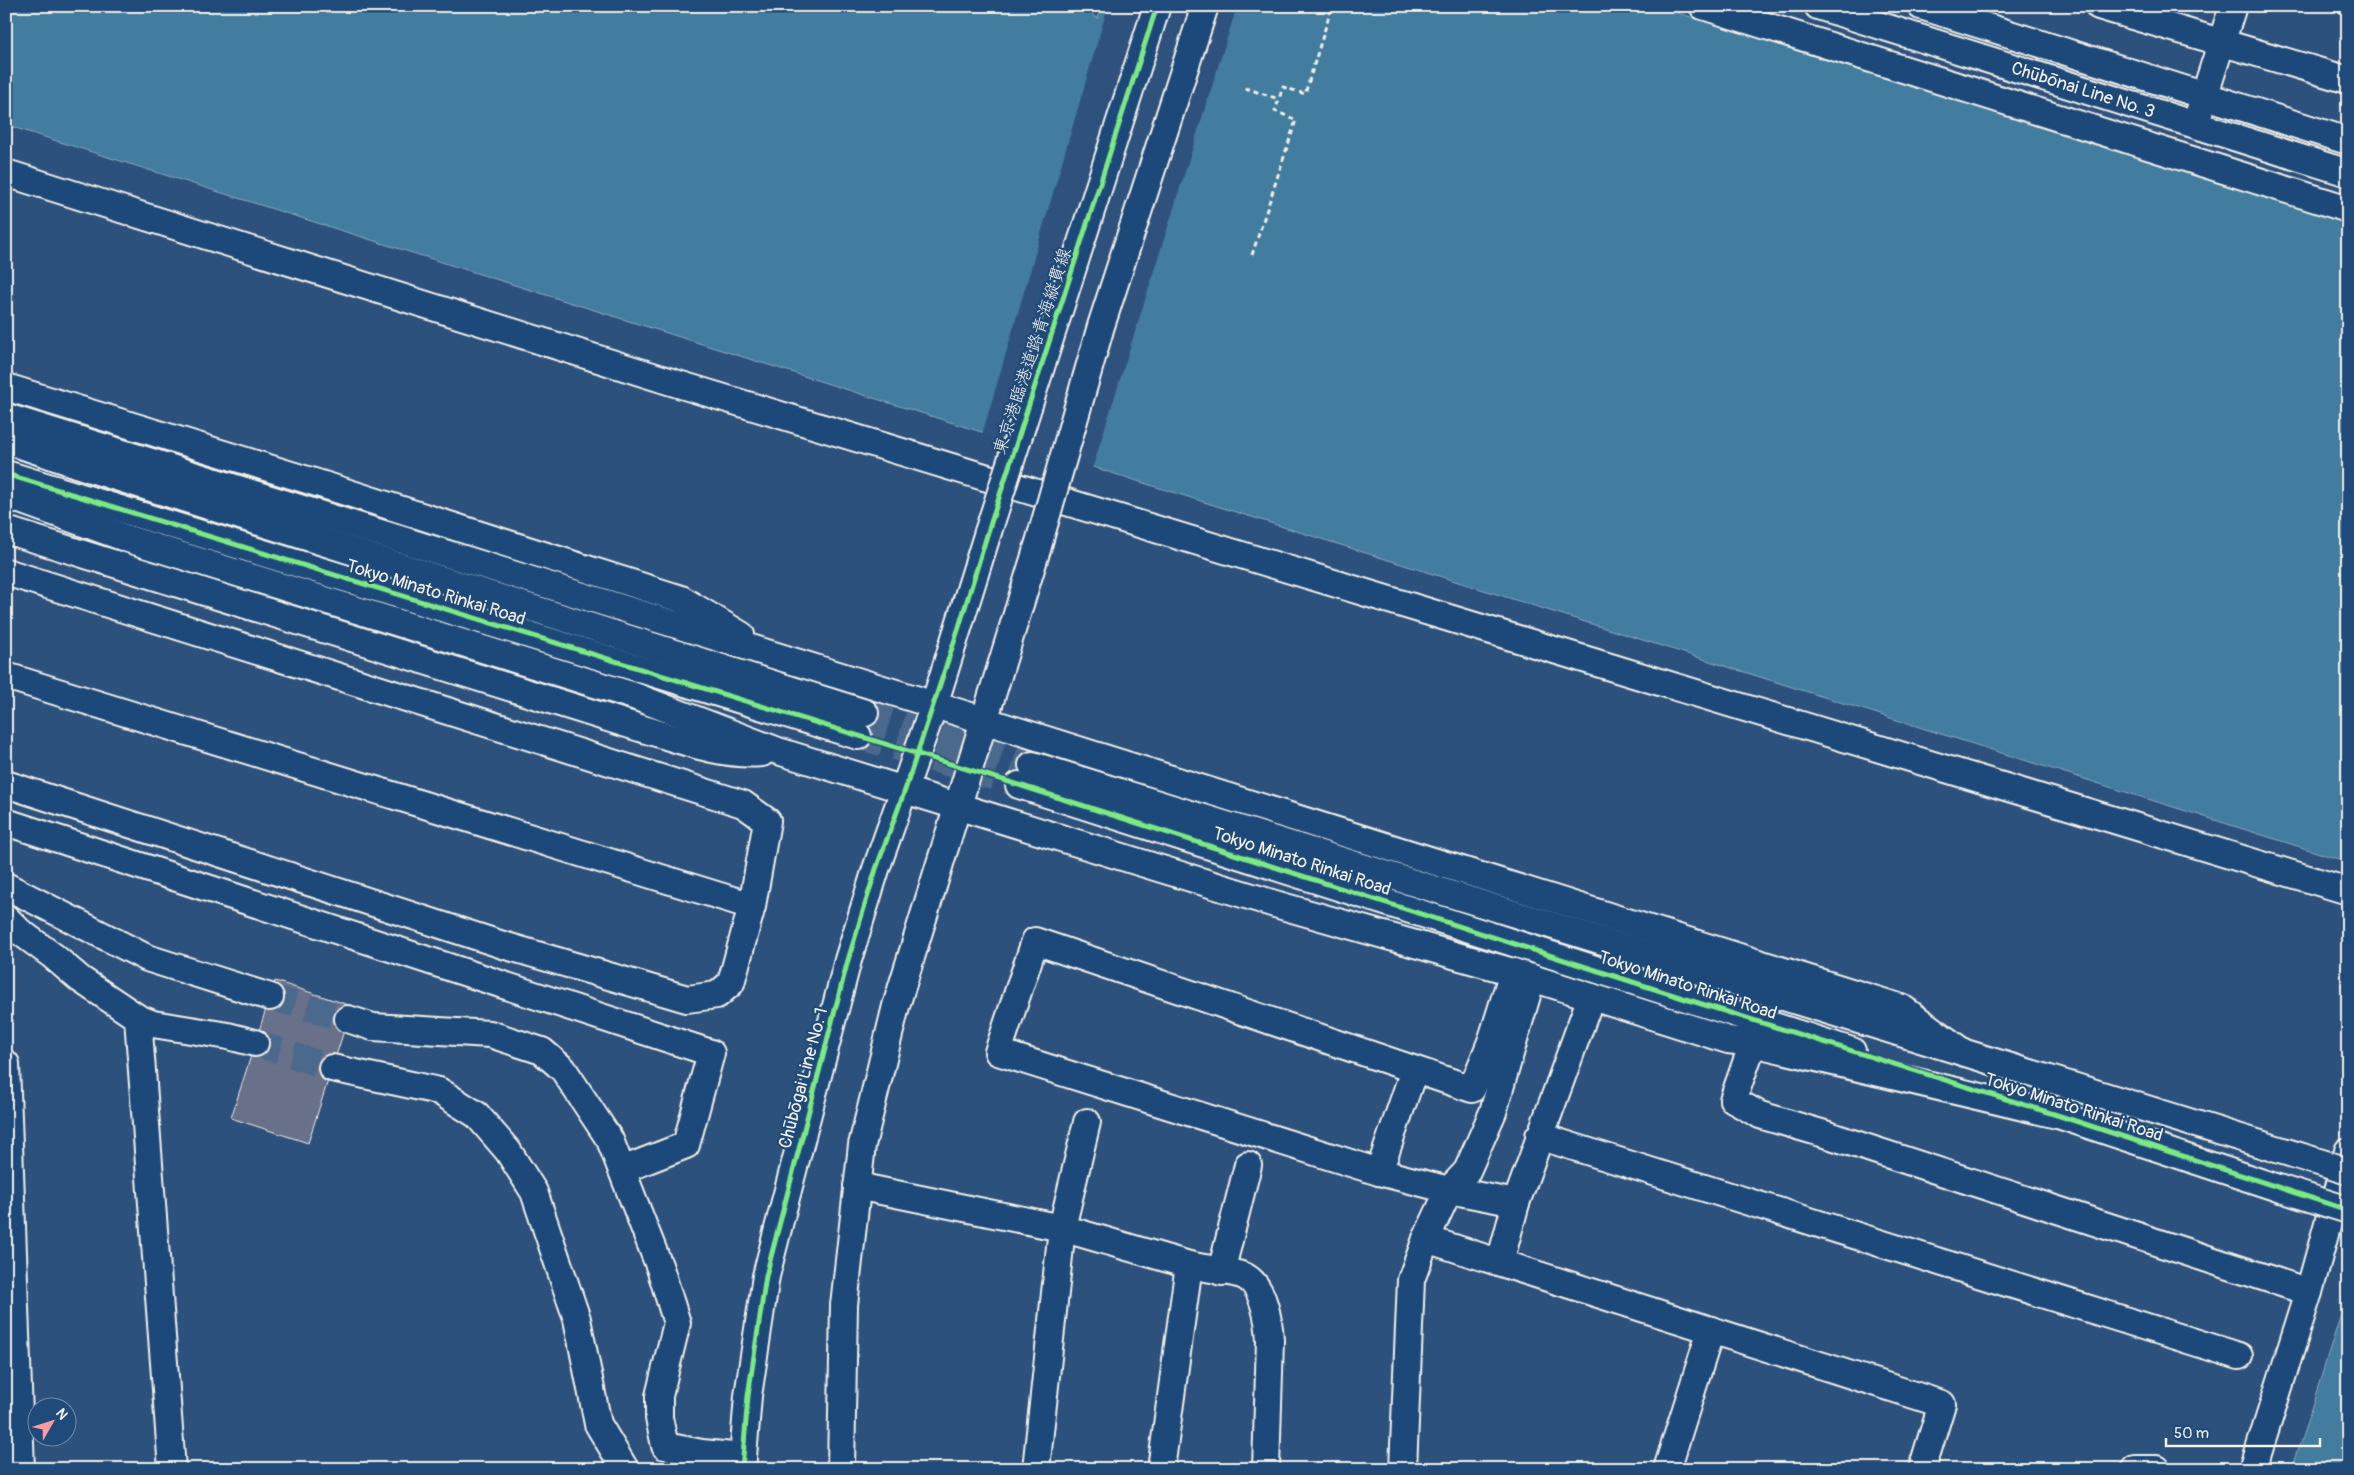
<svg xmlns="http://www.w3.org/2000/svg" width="2354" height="1475" font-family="Pangolin,'Klee One',sans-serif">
	<rect width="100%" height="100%" fill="#2d517d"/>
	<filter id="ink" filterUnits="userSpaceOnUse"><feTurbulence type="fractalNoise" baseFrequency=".02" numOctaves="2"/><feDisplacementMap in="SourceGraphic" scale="10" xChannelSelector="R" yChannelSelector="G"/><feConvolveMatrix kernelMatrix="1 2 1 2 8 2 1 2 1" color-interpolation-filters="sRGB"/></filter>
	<g filter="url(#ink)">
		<g fill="#437b9e" stroke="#8aaabc">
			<polygon points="6,6 1086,6 1096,18 1098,18 1101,6 1656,6 2348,223 2348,862 6,125"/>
			<polygon points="2348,1292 2348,1469 2292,1469"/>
		</g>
		<polygon fill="#2d517d" points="1108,6 1237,6 1092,469 982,435"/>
		<polygon fill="#676f8a" stroke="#f4f1e8" points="275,981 352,1006 308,1143 231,1118"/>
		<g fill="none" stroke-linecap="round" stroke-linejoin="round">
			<g stroke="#4b698d" stroke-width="26" stroke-dasharray="26 13" stroke-linecap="butt">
				<polyline points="865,713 1032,765"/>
				<polyline points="858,736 1019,785"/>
				<polyline points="270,997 348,1019"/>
				<polyline points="255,1043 332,1068"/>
			</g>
			<g stroke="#f4f1e8" stroke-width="30">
				<g id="minor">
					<polyline points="1703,6 2348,209"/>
					<path id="s1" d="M1818,6L2348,173"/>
					<polyline points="1921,6 2348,141"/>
					<polyline points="2099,6 2348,80"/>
					<polyline points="2199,113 2233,6"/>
					<polyline points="6,173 678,384 2348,891"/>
					<polyline points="6,387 327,486 681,599 741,635"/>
					<polyline points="6,417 983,720 1902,1008 1964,1053"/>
					<polyline points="6,440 88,468 865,713"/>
					<polyline points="6,474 858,736"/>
					<polyline points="6,495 128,539 634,696 778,751 1275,904 1513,972 1728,1040 1753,1043 2057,1115"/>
					<path d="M6,530L643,729C681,740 722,757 762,753"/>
					<polyline points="6,572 743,804 767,821 752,906 731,983 717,995 687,999 503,945 6,784"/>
					<polyline points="6,676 752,906"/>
					<polyline points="1032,765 2309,1159"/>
					<polyline points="1019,785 1852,1051"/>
					<polyline points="6,822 711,1053 686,1145 622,1170"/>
					<polyline points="6,886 147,958 270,997"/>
					<polyline points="6,918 19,931 53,956 80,979 138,1018 153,1024 228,1036 255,1043"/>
					<polyline points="1513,972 1492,1039 1472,1089 1035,941 998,1052 1379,1172 1449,1190 1467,1171 1493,1112 1532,978"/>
					<polyline points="138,1018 172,1469"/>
					<polyline points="348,1019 373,1027 490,1034 542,1051 563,1069 610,1140 660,1268 677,1323 659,1396 659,1418 665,1446 702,1453 743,1457"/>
					<polyline points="1753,1043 1733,1100 1760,1115 1828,1135 2309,1292"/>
					<polyline points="6,1064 21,1469"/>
					<polyline points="332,1068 439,1091 477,1115 508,1151 534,1192 577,1319 598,1424 625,1469"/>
					<polyline points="2040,1109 2281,1189"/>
					<polyline points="1087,1122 1062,1228 1189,1265 1161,1469"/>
					<polyline points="1539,1136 2239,1356"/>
					<polyline points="1379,1172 1414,1070"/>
					<polyline points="857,1186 1062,1228 1036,1469"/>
					<polyline points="1426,1239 1942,1404 1922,1469"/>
					<polyline points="1500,1262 1516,1203 1591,997"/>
					<path d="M1189,1265C1201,1268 1238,1272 1246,1277C1264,1287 1269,1322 1270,1340L1266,1469"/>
					<polyline points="1221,1272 1248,1165"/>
					<polyline points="742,1469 748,1396 766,1276 782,1213 848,960 876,869 934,705 988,532"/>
					<polyline points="841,1469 844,1305 862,1145 896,1006 1038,546"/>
					<polyline points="1403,1469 1411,1280 1426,1239 1449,1190 1516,1203"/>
					<polyline points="1667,1469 1711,1330"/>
					<polyline points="2135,1469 2157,1469"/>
					<polyline points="2253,1469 2309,1292 2348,1151"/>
				</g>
			</g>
			<g stroke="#f4f1e8" stroke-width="3" stroke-dasharray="5 4" stroke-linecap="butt">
				<polyline points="1245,88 1279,99"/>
				<polyline points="1252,255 1296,120 1275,111 1283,87 1305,94 1332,6"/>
			</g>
			<use href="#minor" stroke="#1f4a7a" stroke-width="26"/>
			<g stroke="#f4f1e8" stroke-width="30" stroke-linecap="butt">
				<g id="minor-bridge">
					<polyline points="988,532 1157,6"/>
					<polyline points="1038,546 1101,326 1205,6"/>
					<polyline points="2309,1159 2348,1171"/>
					<polyline points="2281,1189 2348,1210"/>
				</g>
			</g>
			<use href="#minor-bridge" stroke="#1f4a7a" stroke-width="26"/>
			<g stroke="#1f4a7a" stroke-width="8">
				<g id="cycleway">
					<polyline points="6,474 1019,785 1692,1001 2057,1115 2348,1210"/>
					<polyline points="742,1469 748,1396 766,1276 848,960 876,869 905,790 959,627 988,532 1157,6"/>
				</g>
			</g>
			<use href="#cycleway" stroke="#7ce984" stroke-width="5"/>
		</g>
	</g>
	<g text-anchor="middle" stroke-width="4.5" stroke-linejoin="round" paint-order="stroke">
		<g font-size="18" fill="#f4f1e8" stroke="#1f4a7a">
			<text dy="6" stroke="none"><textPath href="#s1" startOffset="278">Chūbōnai Line No. 3</textPath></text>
			<text transform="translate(1032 351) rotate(-72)" y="6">東京港臨港道路青海縦貫線</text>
			<text transform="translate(436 592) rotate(17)" y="6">Tokyo Minato Rinkai Road</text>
			<text transform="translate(1302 861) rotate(18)" y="6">Tokyo Minato Rinkai Road</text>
			<text transform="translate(1688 985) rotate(18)" y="6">Tokyo Minato Rinkai Road</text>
			<text transform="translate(803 1078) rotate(-75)" y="6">Chūbōgai Line No. 1</text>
			<text transform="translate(2074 1107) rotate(18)" y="6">Tokyo Minato Rinkai Road</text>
		</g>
	</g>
	<rect width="2354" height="1475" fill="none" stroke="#1f4a7a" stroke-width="25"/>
	<rect x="12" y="12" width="2329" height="1450" fill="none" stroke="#f4f1e8" stroke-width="2" filter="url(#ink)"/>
	<g transform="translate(52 1422) rotate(51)"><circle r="24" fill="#1f4a7a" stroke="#748da6"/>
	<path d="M0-4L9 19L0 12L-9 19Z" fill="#ff9aa2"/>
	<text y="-8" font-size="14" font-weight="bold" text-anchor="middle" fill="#f4f1e8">N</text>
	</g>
	<path d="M2166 1438v8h154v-8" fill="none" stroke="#f4f1e8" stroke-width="2.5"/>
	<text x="2174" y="1438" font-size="15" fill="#f4f1e8" stroke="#1f4a7a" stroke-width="4" paint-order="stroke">50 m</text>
</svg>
